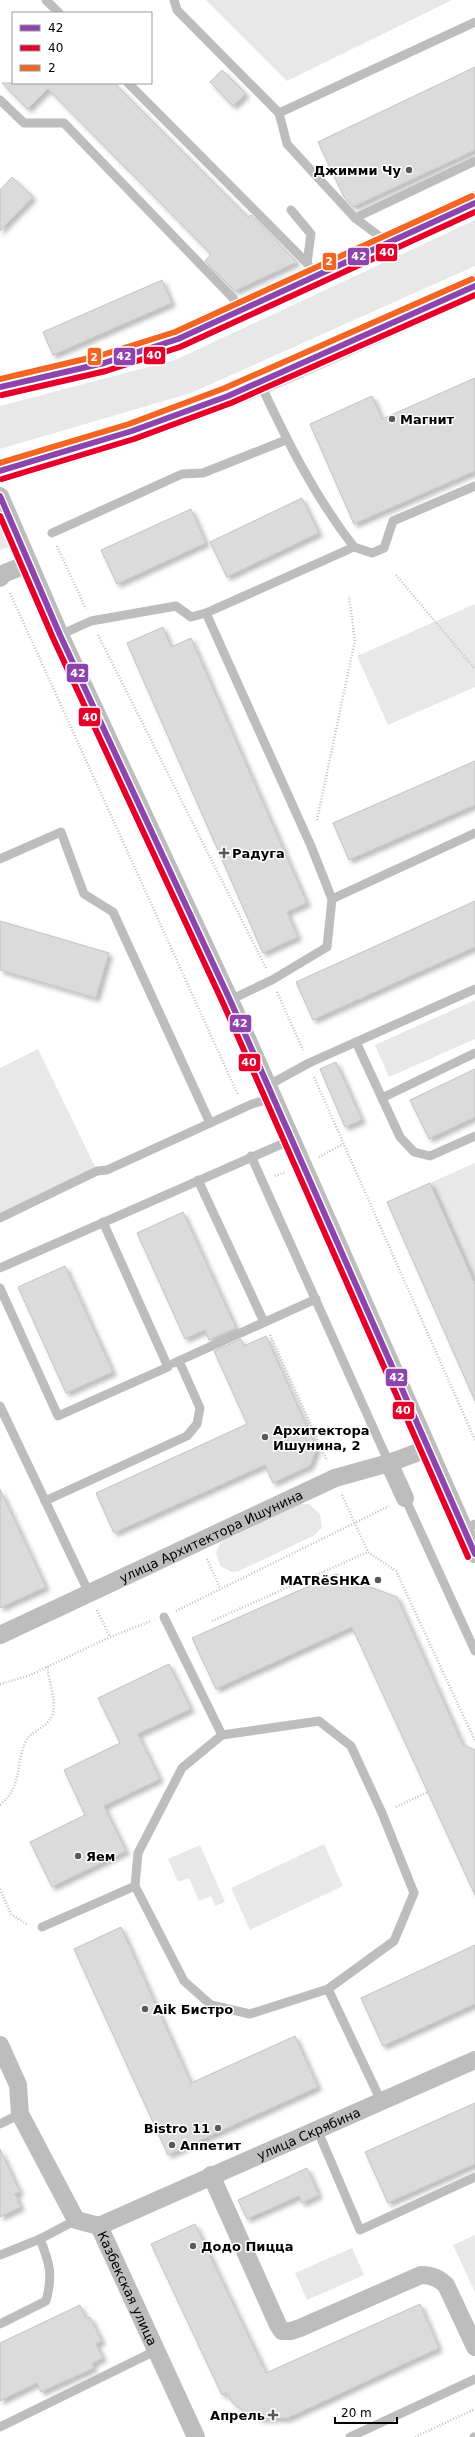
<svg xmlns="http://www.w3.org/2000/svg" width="475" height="2437" font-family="'DejaVu Sans',sans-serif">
	<defs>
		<filter id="shadow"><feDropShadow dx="3.5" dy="3.5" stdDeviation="2" flood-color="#0004"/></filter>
	</defs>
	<rect width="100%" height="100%" fill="#fff"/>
	<g fill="#e8e8e8">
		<polygon points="206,0 452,0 287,81"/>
		<polygon points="475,220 475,266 191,393 0,449 0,406 175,360"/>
		<polygon points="0,527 12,546 0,550"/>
		<polygon points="475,604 475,687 388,725 357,656"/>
		<polygon points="475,1000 475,1039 389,1077 375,1045"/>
		<polygon points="38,1049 97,1171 0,1218 0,1068"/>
		<polygon points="475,1163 475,1284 430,1183"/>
		<polygon points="301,1504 309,1504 320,1514 322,1527 315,1535 239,1571 232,1572 220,1566 216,1552 221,1542"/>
		<polygon points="324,1844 343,1886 250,1930 231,1888"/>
		<polygon points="200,1845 225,1902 215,1906 211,1896 199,1901 189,1878 178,1882 168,1859"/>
		<polygon points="475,2235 475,2292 453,2245"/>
		<polygon points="352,2248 364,2275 307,2300 295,2273"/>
	</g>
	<g fill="#dbdbdb" stroke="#c3c3c3" filter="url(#shadow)">
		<polygon points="475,67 475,150 353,207 344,197 318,142"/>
		<polygon points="222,70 246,94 233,106 210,82"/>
		<polygon points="2,83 114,83 248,217 251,215 297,262 235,291 205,261 211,254 48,89 28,109"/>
		<polygon points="12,177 33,197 0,231 0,190"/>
		<polygon points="162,280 172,303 53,355 43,332"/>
		<polygon points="475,378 475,471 354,524 310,424 372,396 382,419"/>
		<polygon points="302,498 319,533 227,577 210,542"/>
		<polygon points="191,509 206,543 117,584 101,550"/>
		<polygon points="163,627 171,647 191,638 307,903 287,912 298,937 263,953 127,643"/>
		<polygon points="475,761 475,805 349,860 333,823"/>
		<polygon points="475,901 475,947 313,1020 296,982"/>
		<polygon points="0,921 109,953 96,998 0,970"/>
		<polygon points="336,1062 362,1120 345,1127 320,1069"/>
		<polygon points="475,1069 475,1117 429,1139 410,1100"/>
		<polygon points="430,1183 475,1284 475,1401 387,1202"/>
		<polygon points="183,1212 236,1328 209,1340 205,1330 185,1339 137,1233"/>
		<polygon points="65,1266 113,1372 66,1393 18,1287"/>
		<polygon points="266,1336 317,1449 310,1466 273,1483 265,1465 114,1533 96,1493 247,1424 214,1351 241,1339 244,1346"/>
		<polygon points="0,1489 46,1587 0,1608"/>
		<polygon points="336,1574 397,1597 463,1745 475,1750 475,1895 352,1627 216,1689 192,1638"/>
		<polygon points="169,1664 191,1709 138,1734 160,1779 104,1806 126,1851 52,1887 30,1842 85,1815 64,1770 120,1743 98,1698"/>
		<polygon points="121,1927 191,2083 295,2036 318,2087 168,2155 74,1949"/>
		<polygon points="475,1945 475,2004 383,2046 361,1998"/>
		<polygon points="475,2103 475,2164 388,2203 365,2152"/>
		<polygon points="0,2149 20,2192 15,2194 21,2207 0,2217"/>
		<polygon points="307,2168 319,2195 302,2203 299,2196 247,2219 238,2200"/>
		<polygon points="195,2224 266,2373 420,2304 439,2348 288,2418 262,2419 246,2413 233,2403 226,2393 222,2395 151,2244"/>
		<polygon points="80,2305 86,2319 90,2317 102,2341 96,2344 103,2358 92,2364 94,2368 41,2392 37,2383 0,2401 0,2343"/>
	</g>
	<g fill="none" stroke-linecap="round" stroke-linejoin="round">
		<g stroke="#dbdbdb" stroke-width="24">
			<g id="primary">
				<polyline points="0,387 104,363 178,339 475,203"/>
				<path d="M0,471C88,447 176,418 260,383C333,352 404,318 475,286"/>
			</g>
		</g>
		<g stroke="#c2c2c2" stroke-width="2.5" stroke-dasharray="1 2" stroke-linecap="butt">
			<polyline points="57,546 86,609"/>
			<polyline points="396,575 475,669"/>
			<polyline points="10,593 238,1095"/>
			<polyline points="98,635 266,968"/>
			<polyline points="317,820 355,640 349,596"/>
			<polyline points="277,992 303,1050"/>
			<polyline points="314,1077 475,1440"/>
			<polyline points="319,1157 343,1144"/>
			<polyline points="275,1176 286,1172"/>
			<polyline points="270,1335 327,1461"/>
			<polyline points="342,1495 368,1552 396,1571 475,1741"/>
			<polyline points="207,1559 220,1588"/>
			<polyline points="97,1610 110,1637"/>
			<polyline points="176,1611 389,1506"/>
			<polyline points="212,1621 368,1552"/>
			<polyline points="0,1684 28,1676 110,1637 151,1621"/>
			<path d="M0,1805C24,1784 14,1767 26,1741C31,1730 48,1729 53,1713C56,1700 49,1680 47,1667"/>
			<polyline points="396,1807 428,1792"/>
			<polyline points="0,1889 11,1914 28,1925"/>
			<polyline points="415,2437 475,2409"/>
		</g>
		<g stroke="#bdbdbd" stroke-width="9">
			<polyline points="46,0 59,13"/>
			<polyline points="174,0 177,10 279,113 287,144 355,218 387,242"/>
			<polyline points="128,83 307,263 316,276"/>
			<polyline points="0,100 24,123 64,123 233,298 239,311"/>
			<polyline points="279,113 475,22"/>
			<polyline points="291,210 311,234 307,263"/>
			<polyline points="355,218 475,161"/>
			<path d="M260,383C287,441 315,497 354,547"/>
			<polyline points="52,533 182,474 203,473 286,440"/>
			<polyline points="206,613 311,846 332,899"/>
			<polyline points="60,635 91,621 176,606 191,617 206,613 354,547 372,553 384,548 393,521 475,486"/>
			<polyline points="0,859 61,832 84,894 113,912 210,1123"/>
			<polyline points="230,1000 272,980 327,947 332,899 475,833"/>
			<polyline points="356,1042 400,1137 414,1152 430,1156 475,1136"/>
			<polyline points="267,1086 309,1063 475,989"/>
			<polyline points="382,1098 475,1053"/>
			<polyline points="251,1156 389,1463"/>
			<polyline points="198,1180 264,1322"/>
			<polyline points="0,1218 97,1171 107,1170 252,1104 273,1098"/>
			<polyline points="0,1268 291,1140"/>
			<polyline points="0,1288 58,1416 168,1367 103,1222"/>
			<polyline points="174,1363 316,1299"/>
			<polyline points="0,1406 89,1593"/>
			<polyline points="405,1498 475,1651"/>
			<polyline points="45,1501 187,1436 197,1424 200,1408 179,1361"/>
			<polyline points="464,1530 475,1524"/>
			<polyline points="164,1617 222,1735"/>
			<polygon points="319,1721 351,1746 382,1813 414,1893 394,1941 328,1989 250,2014 211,2005 184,1981 135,1886 138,1853 182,1768 222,1735"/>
			<polyline points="42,1927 135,1886"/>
			<polyline points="328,1989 381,2101"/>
			<polyline points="0,2124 20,2114"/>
			<polyline points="317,2129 360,2230 475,2177"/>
			<polyline points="0,2255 40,2239 76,2220"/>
			<path d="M0,2324L46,2301C53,2275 50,2264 40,2239"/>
			<polyline points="0,2427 155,2351"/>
			<polyline points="350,2437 475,2379"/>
			<polyline points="474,2437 475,2437"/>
		</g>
		<g stroke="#bdbdbd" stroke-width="18">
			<polyline points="0,496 60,635 230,1000 475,1554"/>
			<polyline points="0,578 5,573 28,564"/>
			<polyline points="389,1463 405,1498"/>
			<path id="s1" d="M0,1635L335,1478L389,1463L427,1449"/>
			<path id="s2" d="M0,2045L18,2085L20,2114L76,2220L99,2226L196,2437"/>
			<path d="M211,2175L278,2325L282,2331H291L300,2328L421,2275C432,2275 438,2278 446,2285L475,2347"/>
			<path id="s3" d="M99,2226L475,2060"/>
		</g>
		<use href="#primary" stroke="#bdbdbd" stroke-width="22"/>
		<g stroke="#fff" stroke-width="9">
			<g id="bus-1">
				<polyline points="0,387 104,363 178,339 475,203"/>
				<polyline points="0,471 132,431 228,396 475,286"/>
				<polyline points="0,496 60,635 230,1000 475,1554"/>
			</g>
		</g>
		<g stroke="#fff" stroke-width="9">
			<g id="bus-2">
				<polyline points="2,395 106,371 180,347 475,212"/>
				<polyline points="2,479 134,439 231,403 475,295"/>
				<polyline points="0,516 53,638 223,1003 468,1557"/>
			</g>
		</g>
		<g stroke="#fff" stroke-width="9">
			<g id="bus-3">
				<polyline points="0,379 102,355 175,332 472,196"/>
				<polyline points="0,463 129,424 225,388 472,279"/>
			</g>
		</g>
		<use href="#bus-1" stroke="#8e44ad" stroke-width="6"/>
		<use href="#bus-2" stroke="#e4002b" stroke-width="6"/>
		<use href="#bus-3" stroke="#f26522" stroke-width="6"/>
	</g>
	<g fill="#595959" stroke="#fff" stroke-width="1.5">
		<circle cx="409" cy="170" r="4"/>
		<circle cx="392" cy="419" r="4"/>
		<path d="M222 847h4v4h4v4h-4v4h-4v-4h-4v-4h4z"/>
		<circle cx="265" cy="1437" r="4"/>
		<circle cx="378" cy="1580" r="4"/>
		<circle cx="78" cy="1856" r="4"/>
		<circle cx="145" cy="2009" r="4"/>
		<circle cx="218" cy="2128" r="4"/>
		<circle cx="172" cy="2145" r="4"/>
		<circle cx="193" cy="2246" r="4"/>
		<path d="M271 2409h4v4h4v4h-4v4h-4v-4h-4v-4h4z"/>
	</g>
	<g text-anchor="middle" stroke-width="3" stroke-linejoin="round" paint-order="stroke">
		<g font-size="13" font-weight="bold" fill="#000" stroke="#fff" text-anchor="start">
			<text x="401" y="175" text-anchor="end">Джимми Чу</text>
			<text x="400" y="424">Магнит</text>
			<text x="232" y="858">Радуга</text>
			<text x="273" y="1435">Архитектора<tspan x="273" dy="15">Ишунина, 2</tspan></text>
			<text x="370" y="1585" text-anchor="end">MATRёSHKA</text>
			<text x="86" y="1861">Яем</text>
			<text x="153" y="2014">Aik Бистро</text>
			<text x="210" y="2133" text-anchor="end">Bistro 11</text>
			<text x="180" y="2150">Аппетит</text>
			<text x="201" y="2251">Додо Пицца</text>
			<text x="265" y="2420" text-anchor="end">Апрель</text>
		</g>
		<g font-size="13" fill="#000" stroke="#fff">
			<text dy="5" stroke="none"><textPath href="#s1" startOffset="233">улица Архитектора Ишунина</textPath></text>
			<text dy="5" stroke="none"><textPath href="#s3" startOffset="229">улица Скрябина</textPath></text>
			<text dy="5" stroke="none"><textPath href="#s2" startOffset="285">Казбекская улица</textPath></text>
		</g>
	</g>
	<g stroke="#fff" stroke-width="1.5">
		<rect x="375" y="243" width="23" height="19" rx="4" fill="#e4002b"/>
		<rect x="347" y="247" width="23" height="19" rx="4" fill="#8e44ad"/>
		<rect x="322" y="252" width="15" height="19" rx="4" fill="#f26522"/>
		<rect x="143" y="346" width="23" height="19" rx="4" fill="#e4002b"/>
		<rect x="113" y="347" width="23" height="19" rx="4" fill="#8e44ad"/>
		<rect x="87" y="347" width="15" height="19" rx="4" fill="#f26522"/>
		<rect x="66" y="663" width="23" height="20" rx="4" fill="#8e44ad"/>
		<rect x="78" y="707" width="23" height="20" rx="4" fill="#e4002b"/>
		<rect x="229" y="1014" width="23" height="19" rx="4" fill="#8e44ad"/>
		<rect x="238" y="1053" width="23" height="19" rx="4" fill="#e4002b"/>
		<rect x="385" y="1368" width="23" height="19" rx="4" fill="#8e44ad"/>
		<rect x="392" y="1401" width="23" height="19" rx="4" fill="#e4002b"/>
	</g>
	<g font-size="11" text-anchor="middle" font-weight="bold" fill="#fff">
		<text x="387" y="256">40</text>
		<text x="359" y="260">42</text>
		<text x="329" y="265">2</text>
		<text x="154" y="359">40</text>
		<text x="124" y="360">42</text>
		<text x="94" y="361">2</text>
		<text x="78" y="677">42</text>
		<text x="90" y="721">40</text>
		<text x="240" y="1027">42</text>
		<text x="249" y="1066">40</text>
		<text x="397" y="1381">42</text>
		<text x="403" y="1414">40</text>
	</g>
	<rect x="12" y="12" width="140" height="72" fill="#ffffff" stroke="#999999"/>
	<rect x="20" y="25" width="20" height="6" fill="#8e44ad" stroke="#999999"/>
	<text x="48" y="32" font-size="12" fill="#000000">42</text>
	<rect x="20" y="45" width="20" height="6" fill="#e4002b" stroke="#999999"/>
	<text x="48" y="52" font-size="12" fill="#000000">40</text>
	<rect x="20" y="65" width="20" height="6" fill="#f26522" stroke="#999999"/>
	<text x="48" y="72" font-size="12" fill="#000000">2</text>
	<path d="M335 2417v6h62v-6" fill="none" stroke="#000000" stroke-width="2"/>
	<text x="341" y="2417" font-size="12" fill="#000000" stroke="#ffffff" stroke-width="3" paint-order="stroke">20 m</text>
</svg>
